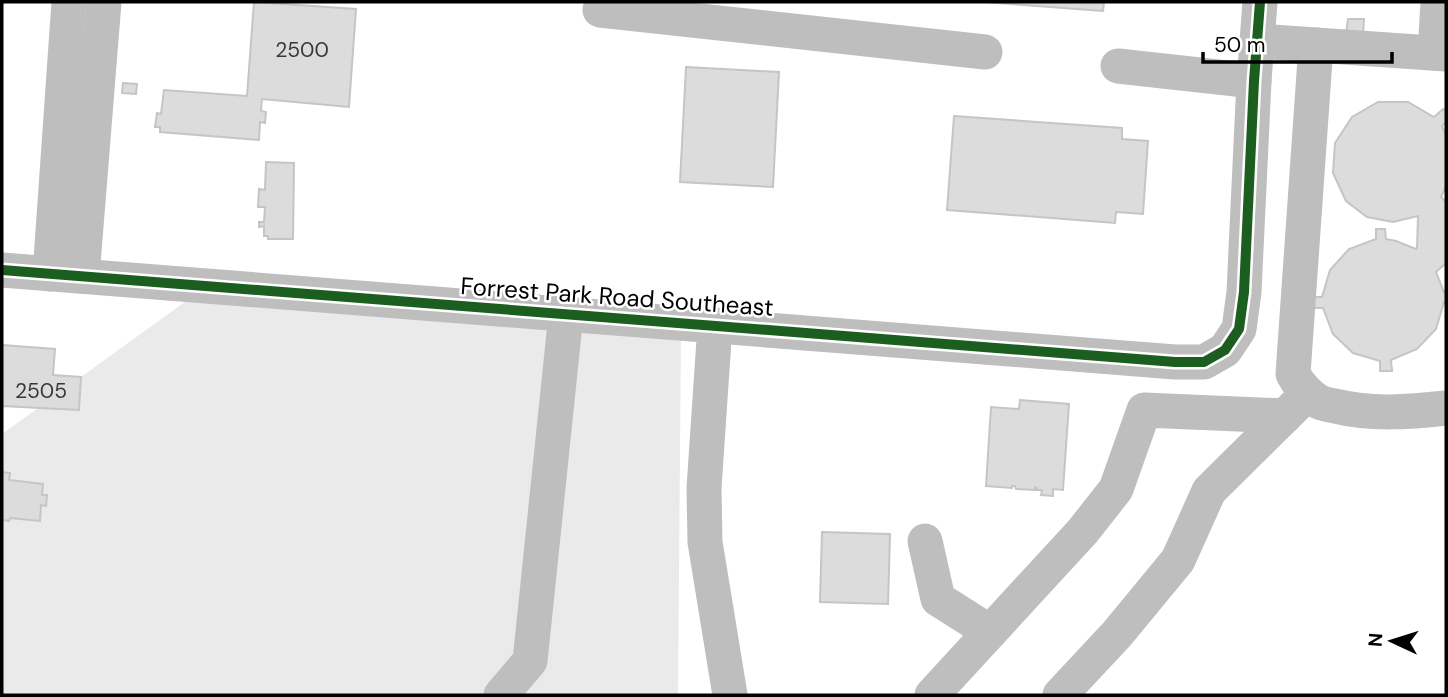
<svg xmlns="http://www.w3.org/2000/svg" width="1448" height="697" font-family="'DM Sans',sans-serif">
	<rect width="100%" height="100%" fill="#fff"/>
	<polygon fill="#eaeaea" points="207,286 681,330 678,695 2,695 2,434"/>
	<g fill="#dcdcdc" stroke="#c5c5c5" stroke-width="2">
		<polygon points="254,2 356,9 349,107 262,99 261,111 266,112 265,123 260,122 259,140 160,132 160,127 155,127 157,113 161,114 164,90 247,96"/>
		<polygon points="984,2 1104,2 1103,11"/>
		<polygon points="1348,19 1364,19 1363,35 1346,33"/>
		<polygon points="686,67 779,72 773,187 680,182"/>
		<polygon points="123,83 137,84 136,94 122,93"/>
		<polygon points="1378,102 1408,102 1434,117 1443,109 1446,112 1446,122 1442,126 1446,136 1446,186 1441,197 1446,202 1446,263 1436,272 1444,292 1446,292 1446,302 1444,302 1436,329 1417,349 1391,360 1392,371 1380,371 1380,361 1353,353 1333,334 1323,308 1312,308 1312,297 1322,297 1330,270 1349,249 1376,239 1376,229 1385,229 1386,239 1396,241 1416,249 1417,248 1418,216 1393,222 1367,217 1346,201 1333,173 1335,143 1352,117"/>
		<polygon points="954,116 1122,128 1122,139 1148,141 1143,214 1116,212 1115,223 947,210"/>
		<polygon points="266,162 294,163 293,239 268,239 268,236 264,236 264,226 259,227 259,222 264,222 265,207 258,207 259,189 265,190"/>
		<polygon points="2,345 55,349 53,375 81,377 79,410 2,406"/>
		<polygon points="1020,400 1069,404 1063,490 1053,489 1053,496 1041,495 1042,490 1037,490 1037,488 1035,487 1035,490 1016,489 1015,486 1012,486 1012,488 986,486 991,407 1019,409"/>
		<polygon points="2,472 10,473 9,480 43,484 42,495 47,495 46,506 41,505 40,521 10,518 9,521 2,520"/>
		<polygon points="822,532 890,534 888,604 820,602"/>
	</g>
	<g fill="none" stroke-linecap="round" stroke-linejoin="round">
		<g stroke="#bebebe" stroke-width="35">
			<polyline points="600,10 985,52"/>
			<polyline points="1257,41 1446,54"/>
			<path d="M1316,45L1293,374C1299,385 1308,395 1319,402C1324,404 1330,405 1335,406C1371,415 1410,412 1446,408"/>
			<polyline points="1435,53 1438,2"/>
			<polyline points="1118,66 1254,81"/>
			<polyline points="2,270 1175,362 1204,362 1225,350 1239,329 1244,292 1254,81 1260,2"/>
			<polyline points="50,274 69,2"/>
			<polyline points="82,276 104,2"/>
			<polyline points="715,325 704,488 705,542 730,695"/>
			<polyline points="925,541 938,599 990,632"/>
			<polyline points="501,695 530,661 566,314"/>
			<polyline points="932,695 1083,531 1116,489 1144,410 1285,416"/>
			<polyline points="1060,695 1117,634 1178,560 1209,491 1296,405"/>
		</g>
		<g stroke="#fff" stroke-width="15">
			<polyline id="cycleway" points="2,270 1175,362 1204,362 1225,350 1239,329 1244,292 1254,81 1260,2"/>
		</g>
		<use href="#cycleway" stroke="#1b5e20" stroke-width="10"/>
	</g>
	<g text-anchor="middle" stroke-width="5" stroke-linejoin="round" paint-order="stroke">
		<g font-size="21" fill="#373737">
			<text x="302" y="57">2500</text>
			<text x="41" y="398">2505</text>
		</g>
		<g font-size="24" fill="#000" stroke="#fff">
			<text transform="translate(617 297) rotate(4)" y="8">Forrest Park Road Southeast</text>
		</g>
	</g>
	<rect width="1448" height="697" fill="none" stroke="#000000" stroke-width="7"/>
	<g transform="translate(1392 641) rotate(274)" stroke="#ffffff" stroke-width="5" paint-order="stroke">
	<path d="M0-5L12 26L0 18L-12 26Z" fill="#000000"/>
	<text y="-10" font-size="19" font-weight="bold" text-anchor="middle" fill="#000000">N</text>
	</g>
	<path d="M1203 52v10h189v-10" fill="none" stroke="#000000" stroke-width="3.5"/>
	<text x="1214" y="52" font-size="21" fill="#000000" stroke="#ffffff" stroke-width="5" paint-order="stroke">50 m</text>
</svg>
